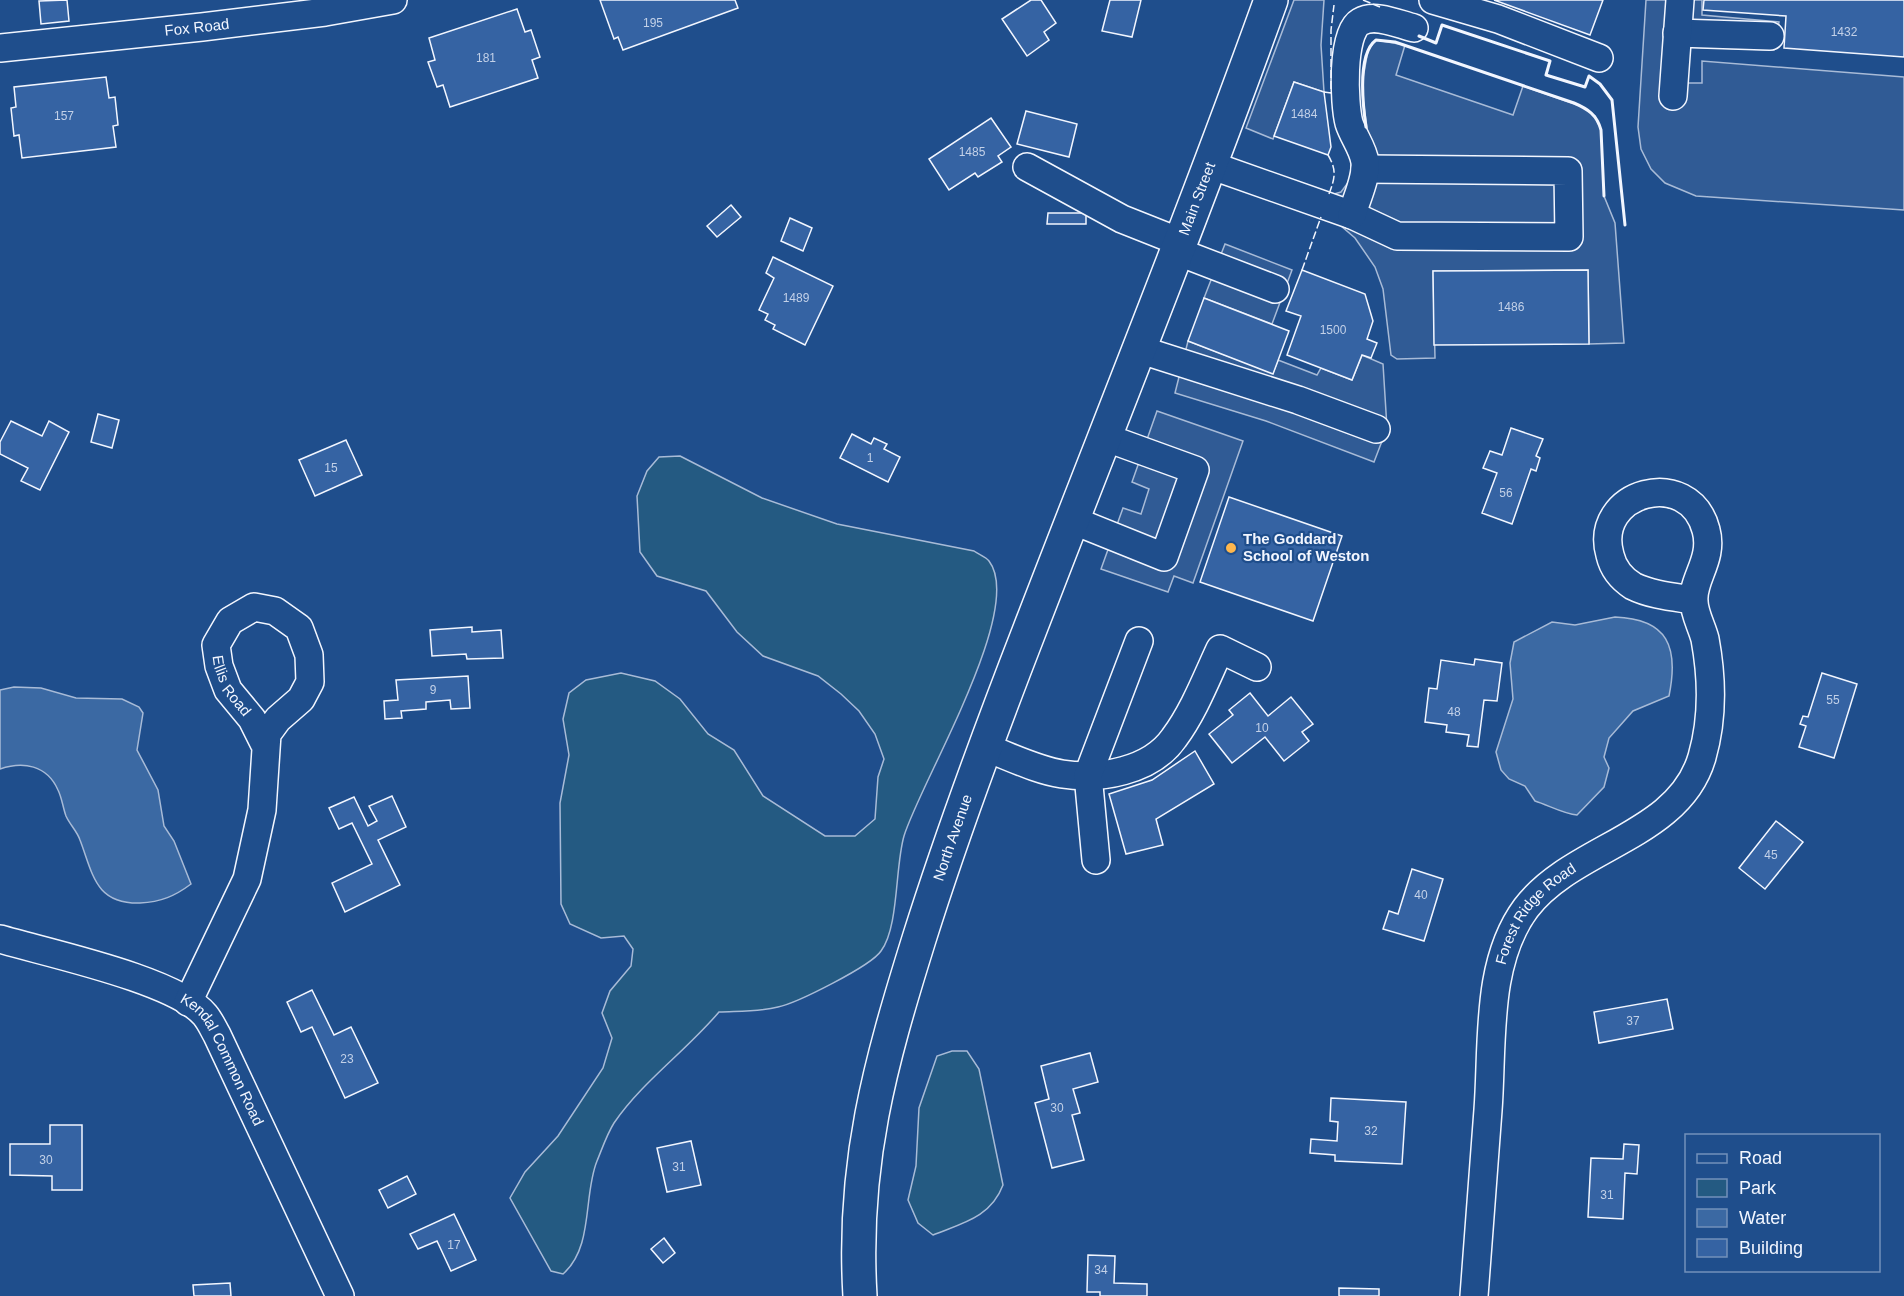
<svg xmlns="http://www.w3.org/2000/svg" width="1904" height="1296" font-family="Helvetica,sans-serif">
	<rect width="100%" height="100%" fill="#1f4e8c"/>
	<g fill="#245a82" stroke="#a8bbd7" stroke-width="1.5">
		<path d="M680,456L762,498L837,524L974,551C978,554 986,557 989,561C1026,609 920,783 904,836C895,866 899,927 881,951C871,966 797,1003 778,1007C759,1012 738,1011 719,1012C686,1051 642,1082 614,1123C607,1134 602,1149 597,1161C583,1195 594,1247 563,1274L551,1271L510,1198L525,1172L558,1136L603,1068L612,1038L602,1013L610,991L631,966L633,949L624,936L601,938L570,924L561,904L560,803L569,755L563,719L569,693L586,680L621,673L655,681L680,699L708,734L734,750L763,796L825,836H855L875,819L878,777L884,759L875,734L859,711L841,694L818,676L763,656L737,632L706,591L657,576L640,552L637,496L647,471L659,457Z"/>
		<path d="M952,1051H967L979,1069L1003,1185C991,1217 963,1223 933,1235L918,1223L908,1200L916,1166L919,1108L937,1056Z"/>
	</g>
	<g fill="#305b95" stroke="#a8bbd7" stroke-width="1.5">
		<polygon points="1294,0 1324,0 1321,45 1324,92 1294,82 1273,139 1246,128"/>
		<polygon points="1646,0 1702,0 1702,15 1779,22 1774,50 1685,47 1683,83 1702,83 1702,61 1904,77 1904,210 1696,196 1665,183 1651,169 1641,149 1638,127"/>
		<polygon points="1376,40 1405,45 1396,75 1513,115 1523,86 1583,107 1595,116 1601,130 1604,196 1615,223 1624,343 1589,344 1588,270 1433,271 1435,358 1397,359 1391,355 1383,289 1375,267 1355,238 1340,225 1334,194 1341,192 1350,180 1353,163 1346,150 1369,142 1363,99 1363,78 1368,50"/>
		<polygon points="1225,244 1292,270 1272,324 1204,298"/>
		<polygon points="1188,341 1273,373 1278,360 1317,375 1321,368 1352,380 1362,355 1383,364 1387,428 1374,462 1266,421 1175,393"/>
		<polygon points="1157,411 1243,441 1193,583 1174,576 1168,592 1101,569 1123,508 1141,514 1149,489 1132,482"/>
	</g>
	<g fill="#3b69a3" stroke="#a8bbd7" stroke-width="1.5">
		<path d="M1615,617C1668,619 1679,647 1669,696L1633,711L1609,738L1604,757L1609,768L1604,787L1577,815C1564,814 1548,805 1535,801L1525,786L1509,779L1501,770L1496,752L1513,699L1510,663L1514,642L1552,622L1575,625Z"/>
		<path d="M14,687L41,688L76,698L122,699L139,707L143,713L137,750L158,790L164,826L174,841L191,884C175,896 161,902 140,903C95,904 93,874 80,840C77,831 70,825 66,816C63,808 62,798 58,790C47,765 23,761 0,769V690Z"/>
	</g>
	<g fill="#3563a3" stroke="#f2f6ff" stroke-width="1.5">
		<polygon points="67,0 69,21 41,24 39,1"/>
		<polygon points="600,0 735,0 738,8 623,50 618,37 614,39"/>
		<polygon points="1031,0 1041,0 1056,23 1044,32 1049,40 1027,56 1002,19"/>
		<polygon points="1110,0 1141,0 1132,37 1102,31"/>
		<polygon points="1494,0 1603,0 1590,35"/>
		<polygon points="1704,0 1904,0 1904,57 1784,48 1786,16 1703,10"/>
		<polygon points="517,9 525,32 531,30 540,57 532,60 538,78 450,107 443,85 437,87 428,62 435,60 429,38"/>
		<polygon points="106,77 109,98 115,97 118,125 113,126 116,147 22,158 19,135 14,136 11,108 16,107 14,87"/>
		<polygon points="1294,82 1324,92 1331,147 1328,155 1274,136"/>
		<polygon points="1026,111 1077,124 1069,157 1017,144"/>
		<polygon points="991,118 1011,147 998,156 1002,162 978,177 975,173 949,190 929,159"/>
		<polygon points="731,205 741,217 717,237 707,226"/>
		<polygon points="1048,213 1086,213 1086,224 1047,224"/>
		<polygon points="790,218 812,228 803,251 781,241"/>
		<polygon points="773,257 833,286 805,345 773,329 775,325 765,320 768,314 759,310 774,278 766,273"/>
		<polygon points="1302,270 1365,294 1373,321 1367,339 1377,343 1371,358 1362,355 1352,380 1287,355 1301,316 1286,311"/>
		<polygon points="1588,270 1589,344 1434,345 1433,271"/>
		<polygon points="1204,298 1289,331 1273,374 1188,341"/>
		<polygon points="98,414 119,420 112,448 91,442"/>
		<polygon points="11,421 42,436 49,421 69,432 40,490 21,481 28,468 0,454 0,442"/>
		<polygon points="1511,428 1543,439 1536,456 1540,458 1536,471 1531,469 1512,524 1482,513 1497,473 1483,468 1490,451 1502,455"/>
		<polygon points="852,434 871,444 874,438 887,444 884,449 900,457 888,482 840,458"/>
		<polygon points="346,440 362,475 315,496 299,460"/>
		<polygon points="1229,497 1342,536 1313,621 1200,582"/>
		<polygon points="472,627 472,632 501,630 503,658 467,659 466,654 432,656 430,630"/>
		<polygon points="1475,659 1502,663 1497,701 1484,700 1478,747 1467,746 1469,735 1446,732 1447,725 1425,722 1429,688 1437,689 1441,660 1474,665"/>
		<polygon points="1822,673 1857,684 1834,758 1799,747 1806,726 1800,724 1803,716 1808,717"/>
		<polygon points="468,676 470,708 451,709 450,700 426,702 426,709 401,711 402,718 385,719 384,701 398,700 396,680"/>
		<polygon points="1250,693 1268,716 1291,697 1313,724 1302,732 1309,741 1284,761 1265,737 1232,763 1209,734 1233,715 1229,710"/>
		<polygon points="1195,751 1214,784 1156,819 1163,845 1126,854 1109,794 1152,780"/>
		<polygon points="392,796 406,827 378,840 400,885 345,912 332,883 372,864 352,823 339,829 329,808 354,797 368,826 377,821 369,806"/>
		<polygon points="1776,821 1803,842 1765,889 1739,868"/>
		<polygon points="1412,869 1443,879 1424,941 1383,929 1389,911 1398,914"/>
		<polygon points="312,990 334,1035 351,1027 378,1083 345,1098 312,1027 301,1032 287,1002"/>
		<polygon points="1667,999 1673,1029 1599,1043 1594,1012"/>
		<polygon points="1090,1053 1098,1082 1073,1089 1080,1113 1072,1115 1084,1160 1052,1168 1035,1103 1049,1099 1041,1066"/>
		<polygon points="1331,1098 1406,1102 1402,1164 1335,1161 1335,1155 1310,1153 1311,1139 1337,1141 1338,1122 1330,1121"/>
		<polygon points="50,1125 82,1125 82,1190 52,1190 52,1176 10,1175 10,1144 50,1144"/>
		<polygon points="691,1141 701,1185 667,1192 657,1148"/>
		<polygon points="1624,1144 1639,1145 1637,1174 1625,1173 1623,1219 1588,1217 1591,1158 1623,1159"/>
		<polygon points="407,1176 416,1194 388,1208 379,1190"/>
		<polygon points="454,1214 476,1260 451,1271 437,1241 418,1249 410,1234"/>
		<polygon points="664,1238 675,1253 663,1263 651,1249"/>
		<polygon points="1088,1255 1115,1256 1114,1283 1147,1284 1147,1296 1100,1296 1100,1292 1087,1292"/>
		<polygon points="230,1283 231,1296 194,1296 193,1285"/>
		<polygon points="1339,1288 1379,1289 1379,1296 1339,1296"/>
	</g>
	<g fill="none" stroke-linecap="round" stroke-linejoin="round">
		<g stroke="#f2f6ff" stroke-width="30">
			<g id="minor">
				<polyline points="1433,0 1498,19 1599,58"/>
				<polyline points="1677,33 1770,36"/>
				<path id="s1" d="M0,48L202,27L325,12L393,0"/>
				<polyline points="1673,96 1680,0"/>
				<polyline points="1210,165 1352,215 1397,236 1569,237 1568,171 1365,169"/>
				<polyline points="1027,167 1122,219 1180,242"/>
				<path d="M1352,215C1356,199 1367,178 1365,162C1363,148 1353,136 1349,123C1344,104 1341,33 1360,22C1375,13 1398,24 1414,28"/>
				<polyline points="1176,251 1275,289"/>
				<polyline points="1138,349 1298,400 1376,429"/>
				<polyline points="1072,520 1164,557 1195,470 1104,437"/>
				<path d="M984,747C1009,756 1036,770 1062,774C1100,780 1151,771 1174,738C1194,711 1206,679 1220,649L1257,667"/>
				<polyline points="1096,860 1088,775 1139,641"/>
				<path id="s2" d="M0,939C47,953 176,980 205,1015C210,1021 213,1028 217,1035L340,1296"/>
				<path id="s3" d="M188,1002L247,879L262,810L267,734L278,719L301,699L310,682L309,655L299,628L275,611L254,607L230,621L216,645L219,666L228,690L252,719L264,743"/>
				<path id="s4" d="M1474,1296C1479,1234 1483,1172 1488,1110C1493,1044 1485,963 1526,908C1573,846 1679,837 1702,757C1713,719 1712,677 1705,639C1702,627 1694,613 1694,601C1692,579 1714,559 1706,530C1689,465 1592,492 1610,555C1613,568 1622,579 1633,586C1651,595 1674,597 1693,600"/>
			</g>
		</g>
		<g stroke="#f2f6ff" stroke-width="36">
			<g id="major">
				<path id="s5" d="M860,1296C852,1164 880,1064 919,939C952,834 990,732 1030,629C1111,419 1195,211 1271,0"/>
			</g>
		</g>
		<use href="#minor" stroke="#1f4e8c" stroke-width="27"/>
		<use href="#major" stroke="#1f4e8c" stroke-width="33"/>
		<g stroke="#f2f6ff" stroke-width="1.5" stroke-dasharray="8 3" stroke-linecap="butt">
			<polyline points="1363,0 1380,7"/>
			<polyline points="1324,92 1331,93 1331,30 1334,5"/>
			<path d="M1328,155C1337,170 1335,178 1329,194"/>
			<polyline points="1302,270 1321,217"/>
		</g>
		<g stroke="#f2f6ff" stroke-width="3">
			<polyline points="1419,36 1436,43 1442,25 1550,61 1546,75 1585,87 1589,76 1600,84 1612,100 1625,225"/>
			<path d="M1366,127C1363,106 1357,54 1376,40L1395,42L1574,103C1588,109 1597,115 1601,130L1604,196"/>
		</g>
	</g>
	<circle fill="#ffb74d" stroke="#1f4e8c" stroke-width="2" cx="1231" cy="548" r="6"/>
	<g text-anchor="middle" stroke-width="4.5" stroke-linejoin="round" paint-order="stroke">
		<g font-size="12" fill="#c3d1e8">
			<text x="653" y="27">195</text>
			<text x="1844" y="36">1432</text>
			<text x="486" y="62">181</text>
			<text x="1304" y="118">1484</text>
			<text x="64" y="120">157</text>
			<text x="972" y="156">1485</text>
			<text x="796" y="302">1489</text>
			<text x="1511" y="311">1486</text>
			<text x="1333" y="334">1500</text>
			<text x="870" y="462">1</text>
			<text x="331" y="472">15</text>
			<text x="1506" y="497">56</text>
			<text x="433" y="694">9</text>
			<text x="1833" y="704">55</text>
			<text x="1454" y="716">48</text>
			<text x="1262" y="732">10</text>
			<text x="1771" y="859">45</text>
			<text x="1421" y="899">40</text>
			<text x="1633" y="1025">37</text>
			<text x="347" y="1063">23</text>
			<text x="1057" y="1112">30</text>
			<text x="1371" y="1135">32</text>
			<text x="46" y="1164">30</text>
			<text x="679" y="1171">31</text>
			<text x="1607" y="1199">31</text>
			<text x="454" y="1249">17</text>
			<text x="1101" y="1274">34</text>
		</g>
		<g font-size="15" fill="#f2f6ff" stroke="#1f4e8c">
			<text dy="5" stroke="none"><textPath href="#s1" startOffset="198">Fox Road</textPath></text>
			<text dy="5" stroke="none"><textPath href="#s5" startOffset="1155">Main Street</textPath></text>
			<text dy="5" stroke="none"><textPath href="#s3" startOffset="558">Ellis Road</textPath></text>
			<text dy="5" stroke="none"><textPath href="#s5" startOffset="471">North Avenue</textPath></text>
			<text dy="5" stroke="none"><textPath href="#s4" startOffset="396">Forest Ridge Road</textPath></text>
			<text dy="5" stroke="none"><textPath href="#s2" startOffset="267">Kendal Common Road</textPath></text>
		</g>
		<g font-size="15" font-weight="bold" fill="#f2f6ff" stroke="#1f4e8c" text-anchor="start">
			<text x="1243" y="544">The Goddard<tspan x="1243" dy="17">School of Weston</tspan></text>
		</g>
	</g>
	<rect x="1685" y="1134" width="195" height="138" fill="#1f4e8c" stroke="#7391ba" stroke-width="1.5"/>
	<rect x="1697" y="1154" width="30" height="9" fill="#1f4e8c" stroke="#7391ba" stroke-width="1.5"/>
	<text x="1739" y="1164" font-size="18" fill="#f2f6ff">Road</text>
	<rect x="1697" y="1179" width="30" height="18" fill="#245a82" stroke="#7391ba" stroke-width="1.5"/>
	<text x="1739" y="1194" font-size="18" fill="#f2f6ff">Park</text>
	<rect x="1697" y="1209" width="30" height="18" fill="#3b69a3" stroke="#7391ba" stroke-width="1.5"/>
	<text x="1739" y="1224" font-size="18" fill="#f2f6ff">Water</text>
	<rect x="1697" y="1239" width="30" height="18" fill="#3563a3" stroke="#7391ba" stroke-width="1.5"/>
	<text x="1739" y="1254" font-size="18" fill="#f2f6ff">Building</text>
</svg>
